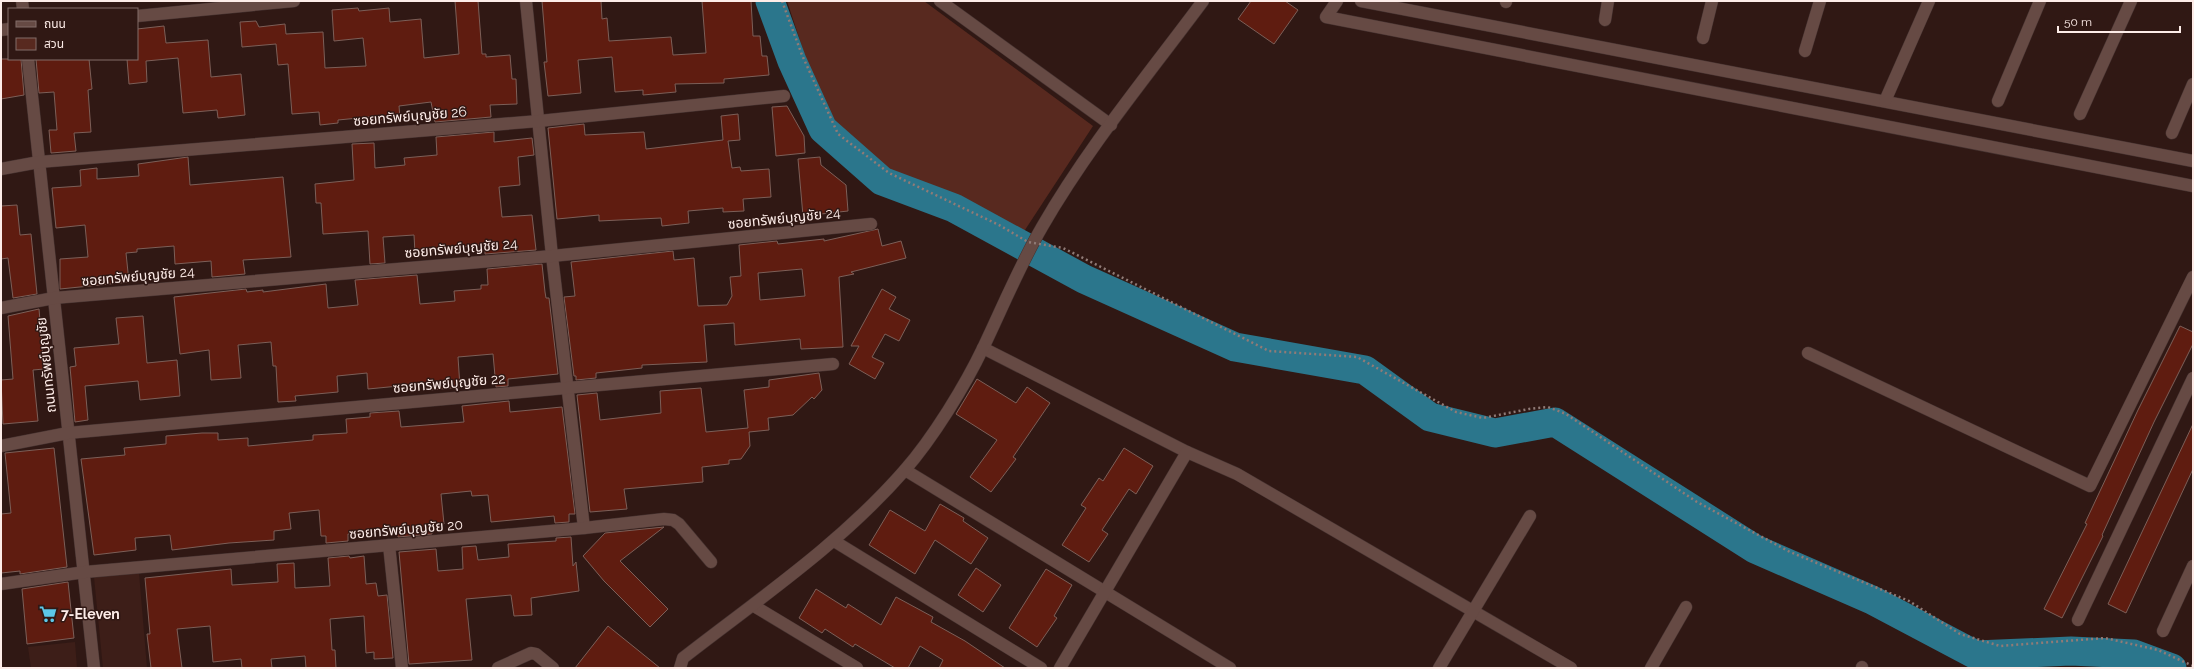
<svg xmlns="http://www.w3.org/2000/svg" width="2194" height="669" font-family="Raleway,'Noto Sans Thai',sans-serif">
	<rect width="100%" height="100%" fill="#301814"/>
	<g fill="#3d1e18">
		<polygon points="139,573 147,668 103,668 94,577"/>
		<polygon points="75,642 77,668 31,668 28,647"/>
	</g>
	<polygon fill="#58291f" points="787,1 924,1 1093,126 1023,233 889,173 842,137 814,83"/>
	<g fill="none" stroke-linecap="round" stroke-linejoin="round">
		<polyline stroke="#2b768c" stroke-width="29" points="770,1 792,61 823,129 882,181 954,208 1084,279 1235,347 1365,370 1430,417 1495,433 1555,422 1755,549 1872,600 1976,655 2071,651 2134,654 2172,668"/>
	</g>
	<g fill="#5f1c10" stroke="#7c5f58" fill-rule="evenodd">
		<polygon points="455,1 478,1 482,54 486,54 486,57 510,55 512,79 516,79 517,104 490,105 491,117 435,122 431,102 399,106 400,118 379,120 379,116 338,120 338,123 320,125 319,112 292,114 288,64 278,65 276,44 242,47 240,22 256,21 259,27 285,24 286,34 323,32 325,68 366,66 363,38 334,41 332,10 358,8 359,11 389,8 390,22 421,19 424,58 459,54"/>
		<polygon points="542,1 601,1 602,19 607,18 609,41 671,37 673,55 706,53 702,1 751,1 753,36 760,36 762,56 767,56 769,75 724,79 724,83 675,84 676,92 643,95 643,90 615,92 612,57 578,60 581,93 548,96 544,62 547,62"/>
		<polygon points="1251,1 1285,1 1298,10 1274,44 1238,19"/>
		<polygon points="164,26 166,43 208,40 211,77 241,74 245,115 218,118 217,110 183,113 178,58 146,61 147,82 129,84 127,59 137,59 137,29"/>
		<polygon points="1,59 21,59 24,95 1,99"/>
		<polygon points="36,59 89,59 92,89 88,90 91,132 74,133 76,151 51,153 49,130 57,130 54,92 39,93"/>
		<polygon points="787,106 804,136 805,153 776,156 772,107"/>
		<polygon points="738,114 740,140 728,141 732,168 740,167 741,171 769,169 771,197 743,199 744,211 723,212 723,208 688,211 689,223 662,226 661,218 599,221 599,215 557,219 548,128 584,124 585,135 644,132 646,149 723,140 721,116"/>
		<polygon points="494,132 494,142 532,138 534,155 518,157 520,185 499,187 502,217 532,215 536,250 485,254 485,245 478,245 415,253 414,235 383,237 385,263 370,264 368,231 323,234 321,203 316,203 315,184 354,180 352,144 374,143 375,168 405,165 404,158 437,155 436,137"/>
		<polygon points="188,157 190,185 283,177 291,257 243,260 245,274 212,277 211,261 175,264 174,246 137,249 137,252 126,253 129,282 60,289 60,259 88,257 85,225 56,228 52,188 81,186 80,170 97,168 97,179 139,176 138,164"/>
		<polygon points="820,157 821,165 846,185 848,211 803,216 798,159"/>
		<polygon points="17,205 20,235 31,234 37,294 13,298 8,258 1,259 1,206"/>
		<path d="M878,229L882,246L901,241L906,258L851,272L854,274L839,277L843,347L801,349L800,339L735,345L734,323L704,325L707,362L642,365V368L596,373V378L576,380V376H574L564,297L575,296L571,262L673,251L674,260L694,258L698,306L727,305L732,296L730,277L741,276L739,245L777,241L778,244L824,239V241ZM802,269L805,296L760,300L758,273Z"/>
		<polygon points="542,264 545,292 546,298 549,298 558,374 508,379 508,386 496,387 493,354 458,357 460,387 430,390 430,383 368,389 367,373 337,376 338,392 295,396 296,401 278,402 276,366 273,366 271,342 238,345 241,378 211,380 209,350 180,354 174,297 246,289 247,292 263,290 263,292 326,284 328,308 358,305 355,280 417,275 420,304 455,301 454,291 481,289 481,285 488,285 487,269"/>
		<polygon points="882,289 896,297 889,309 910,320 899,341 885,334 872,357 884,363 875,379 849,364 859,346 851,346"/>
		<polygon points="39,309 44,369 33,370 38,421 3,424 1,380 13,379 8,316"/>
		<polygon points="143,316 147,363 177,360 180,396 140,400 138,381 85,386 88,420 75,422 70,367 76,366 74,348 119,344 116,318"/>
		<polygon points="2180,326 2193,332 2193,344 2154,422 2102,535 2103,536 2062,618 2044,609 2087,524 2085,523 2138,410"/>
		<polygon points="819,373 822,390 814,399 812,397 793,415 768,418 769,430 749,432 750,446 741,459 729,460 729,464 702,467 703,482 624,489 627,509 590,512 577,395 597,393 600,420 661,413 660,391 701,388 706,432 748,428 744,390 769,387 769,380"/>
		<polygon points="977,379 1016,403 1027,387 1050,403 1013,457 1016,459 991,492 970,477 997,440 956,414"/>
		<polygon points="509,401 510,412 562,407 575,514 569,514 569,522 555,523 554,516 491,522 488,495 472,496 471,491 441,494 444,524 434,525 434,528 431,528 432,534 398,537 397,529 348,534 348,541 326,543 326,536 321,536 319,510 289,513 291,529 274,531 274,540 229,543 172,550 170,535 135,538 136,550 94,555 81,459 125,455 124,448 166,444 166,436 202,433 218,433 218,440 248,438 248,446 313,440 313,435 347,433 346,419 370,417 370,413 399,411 401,427 464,422 462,406"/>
		<polygon points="2193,424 2193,469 2126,613 2108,604"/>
		<polygon points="54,448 67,567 20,574 20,571 1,573 1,514 11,513 5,453"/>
		<polygon points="1124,448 1153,466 1136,494 1129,489 1102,530 1108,534 1089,562 1062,545 1086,508 1081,505 1099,478 1103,481"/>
		<polygon points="940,504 964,518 963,521 988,538 971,564 935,540 915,574 869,545 890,510 925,531"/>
		<polygon points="664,527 620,561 668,609 650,627 604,581 583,556 605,533"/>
		<polygon points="571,537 573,566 576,562 579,591 531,598 532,615 514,616 511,595 466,599 472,660 409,664 399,552 436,549 438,571 463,569 462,547 476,546 478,560 509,557 508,544 556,541 556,538"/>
		<polygon points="349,556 350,558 364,556 366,584 376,583 378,596 387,595 393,658 374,659 374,652 366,653 364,616 330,619 332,650 335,650 336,668 306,668 305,656 271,659 272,668 242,668 241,659 213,662 210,626 177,629 182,668 151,668 147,634 150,634 145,578 231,569 232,585 278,582 277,564 294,563 295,588 330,586 328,558"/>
		<polygon points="976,568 1001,585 983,612 958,595"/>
		<polygon points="1046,569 1072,585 1054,616 1057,618 1037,647 1009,628"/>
		<polygon points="68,582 74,638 27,644 22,589"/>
		<polygon points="816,589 846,608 848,604 881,625 896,597 933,617 931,622 965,641 1005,668 939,668 943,660 920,646 908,668 895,668 855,644 853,647 825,629 822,633 799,618"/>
		<polygon points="608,626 639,651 660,668 575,668"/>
	</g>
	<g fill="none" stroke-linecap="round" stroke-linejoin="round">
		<g stroke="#453230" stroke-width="13">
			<g id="minor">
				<polyline points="22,1 23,9"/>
				<polyline points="526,1 552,256 584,528"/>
				<polyline points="940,1 1111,125"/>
				<polyline points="1337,1 1326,17 2193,186"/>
				<polyline points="1361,1 2193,161"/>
				<polyline points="1506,2 1506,1"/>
				<polyline points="137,16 294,1"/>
				<polyline points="1605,20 1608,1"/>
				<polyline points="1,30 9,29"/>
				<polyline points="1703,38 1712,1"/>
				<polyline points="1805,51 1820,1"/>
				<polyline points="28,59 94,668"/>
				<polyline points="1885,101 1929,1"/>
				<polyline points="1998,101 2040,1"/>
				<polyline points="2080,114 2131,1"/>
				<polyline points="2172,133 2193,84"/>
				<polyline points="1,169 39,162 539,121 784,96"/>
				<polyline points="1,308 54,298 552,256 871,224"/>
				<polyline points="983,348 1187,452"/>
				<polyline points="1808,353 2090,486 2193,277"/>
				<polyline points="1,446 68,433 833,364"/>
				<polyline points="905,470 1230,668"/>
				<polyline points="834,541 1041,668"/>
				<polyline points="389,545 402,668"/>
				<polyline points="1,584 85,572 584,528 664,519 673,520 679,524 711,562"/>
				<polyline points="754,606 857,668"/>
				<polyline points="2078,620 2193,378"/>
				<polyline points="2163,631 2193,566"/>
				<polyline points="498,668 531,653 536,654 553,668"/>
				<path d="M680,668L683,658C760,598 839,545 904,471C933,438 965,386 984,346C1003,306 1020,265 1042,227C1088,147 1148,75 1203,1"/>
				<polyline points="1060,668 1187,452 1237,474 1571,668"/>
				<polyline points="1439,668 1530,516"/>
				<polyline points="1651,668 1686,607"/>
				<polyline points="1862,668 1862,667"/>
			</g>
		</g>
		<use href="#minor" stroke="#664a44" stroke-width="12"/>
		<polyline stroke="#907b77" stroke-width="2.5" stroke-dasharray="2 3" stroke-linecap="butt" points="782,1 802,55 838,134 889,173 999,225 1028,242 1063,248 1269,351 1357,357 1456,412 1483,418 1529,409 1548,407 1566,414 1697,502 1790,552 1909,601 1960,634 2000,646 2105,638 2158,650 2193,666"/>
	</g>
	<defs>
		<g id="supermarket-bare" transform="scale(1.38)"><path d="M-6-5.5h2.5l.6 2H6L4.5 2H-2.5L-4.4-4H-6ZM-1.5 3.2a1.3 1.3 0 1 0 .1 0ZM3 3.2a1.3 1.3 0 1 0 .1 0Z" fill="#5dc7e8" stroke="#301814" stroke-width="2.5" paint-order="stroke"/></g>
	</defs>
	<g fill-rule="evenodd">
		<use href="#supermarket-bare" x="48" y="614"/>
	</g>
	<g text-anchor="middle" stroke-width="3" stroke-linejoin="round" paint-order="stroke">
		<g font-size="14" fill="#fdece8" stroke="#301814">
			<text transform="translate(410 116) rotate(-5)" y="5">ซอยทรัพย์บุญชัย 26</text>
			<text transform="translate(784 218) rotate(-6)" y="5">ซอยทรัพย์บุญชัย 24</text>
			<text transform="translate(461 248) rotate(-5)" y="5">ซอยทรัพย์บุญชัย 24</text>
			<text transform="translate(138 276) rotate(-5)" y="5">ซอยทรัพย์บุญชัย 24</text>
			<text transform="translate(46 365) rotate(-96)" y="5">ถนนทรัพย์บุญชัย</text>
			<text transform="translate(449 383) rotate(-5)" y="5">ซอยทรัพย์บุญชัย 22</text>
			<text transform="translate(406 529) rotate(-5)" y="5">ซอยทรัพย์บุญชัย 20</text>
		</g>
		<g font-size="14" font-weight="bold" fill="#fdece8" stroke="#301814" text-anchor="start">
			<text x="61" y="619">7-Eleven</text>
		</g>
	</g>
	<rect width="2194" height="669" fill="none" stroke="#fdece8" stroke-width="4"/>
	<rect x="8" y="8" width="130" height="52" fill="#301814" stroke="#826d69"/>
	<rect x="16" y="21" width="20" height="6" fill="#664a44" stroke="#826d69"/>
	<text x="44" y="28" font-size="12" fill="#fdece8">ถนน</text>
	<rect x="16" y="38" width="20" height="12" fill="#58291f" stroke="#826d69"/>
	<text x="44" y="48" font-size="12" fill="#fdece8">สวน</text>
	<path d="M2058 26v6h122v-6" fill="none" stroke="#fdece8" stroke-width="2"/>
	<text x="2064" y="26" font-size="12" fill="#fdece8" stroke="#301814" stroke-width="3" paint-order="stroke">50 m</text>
</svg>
